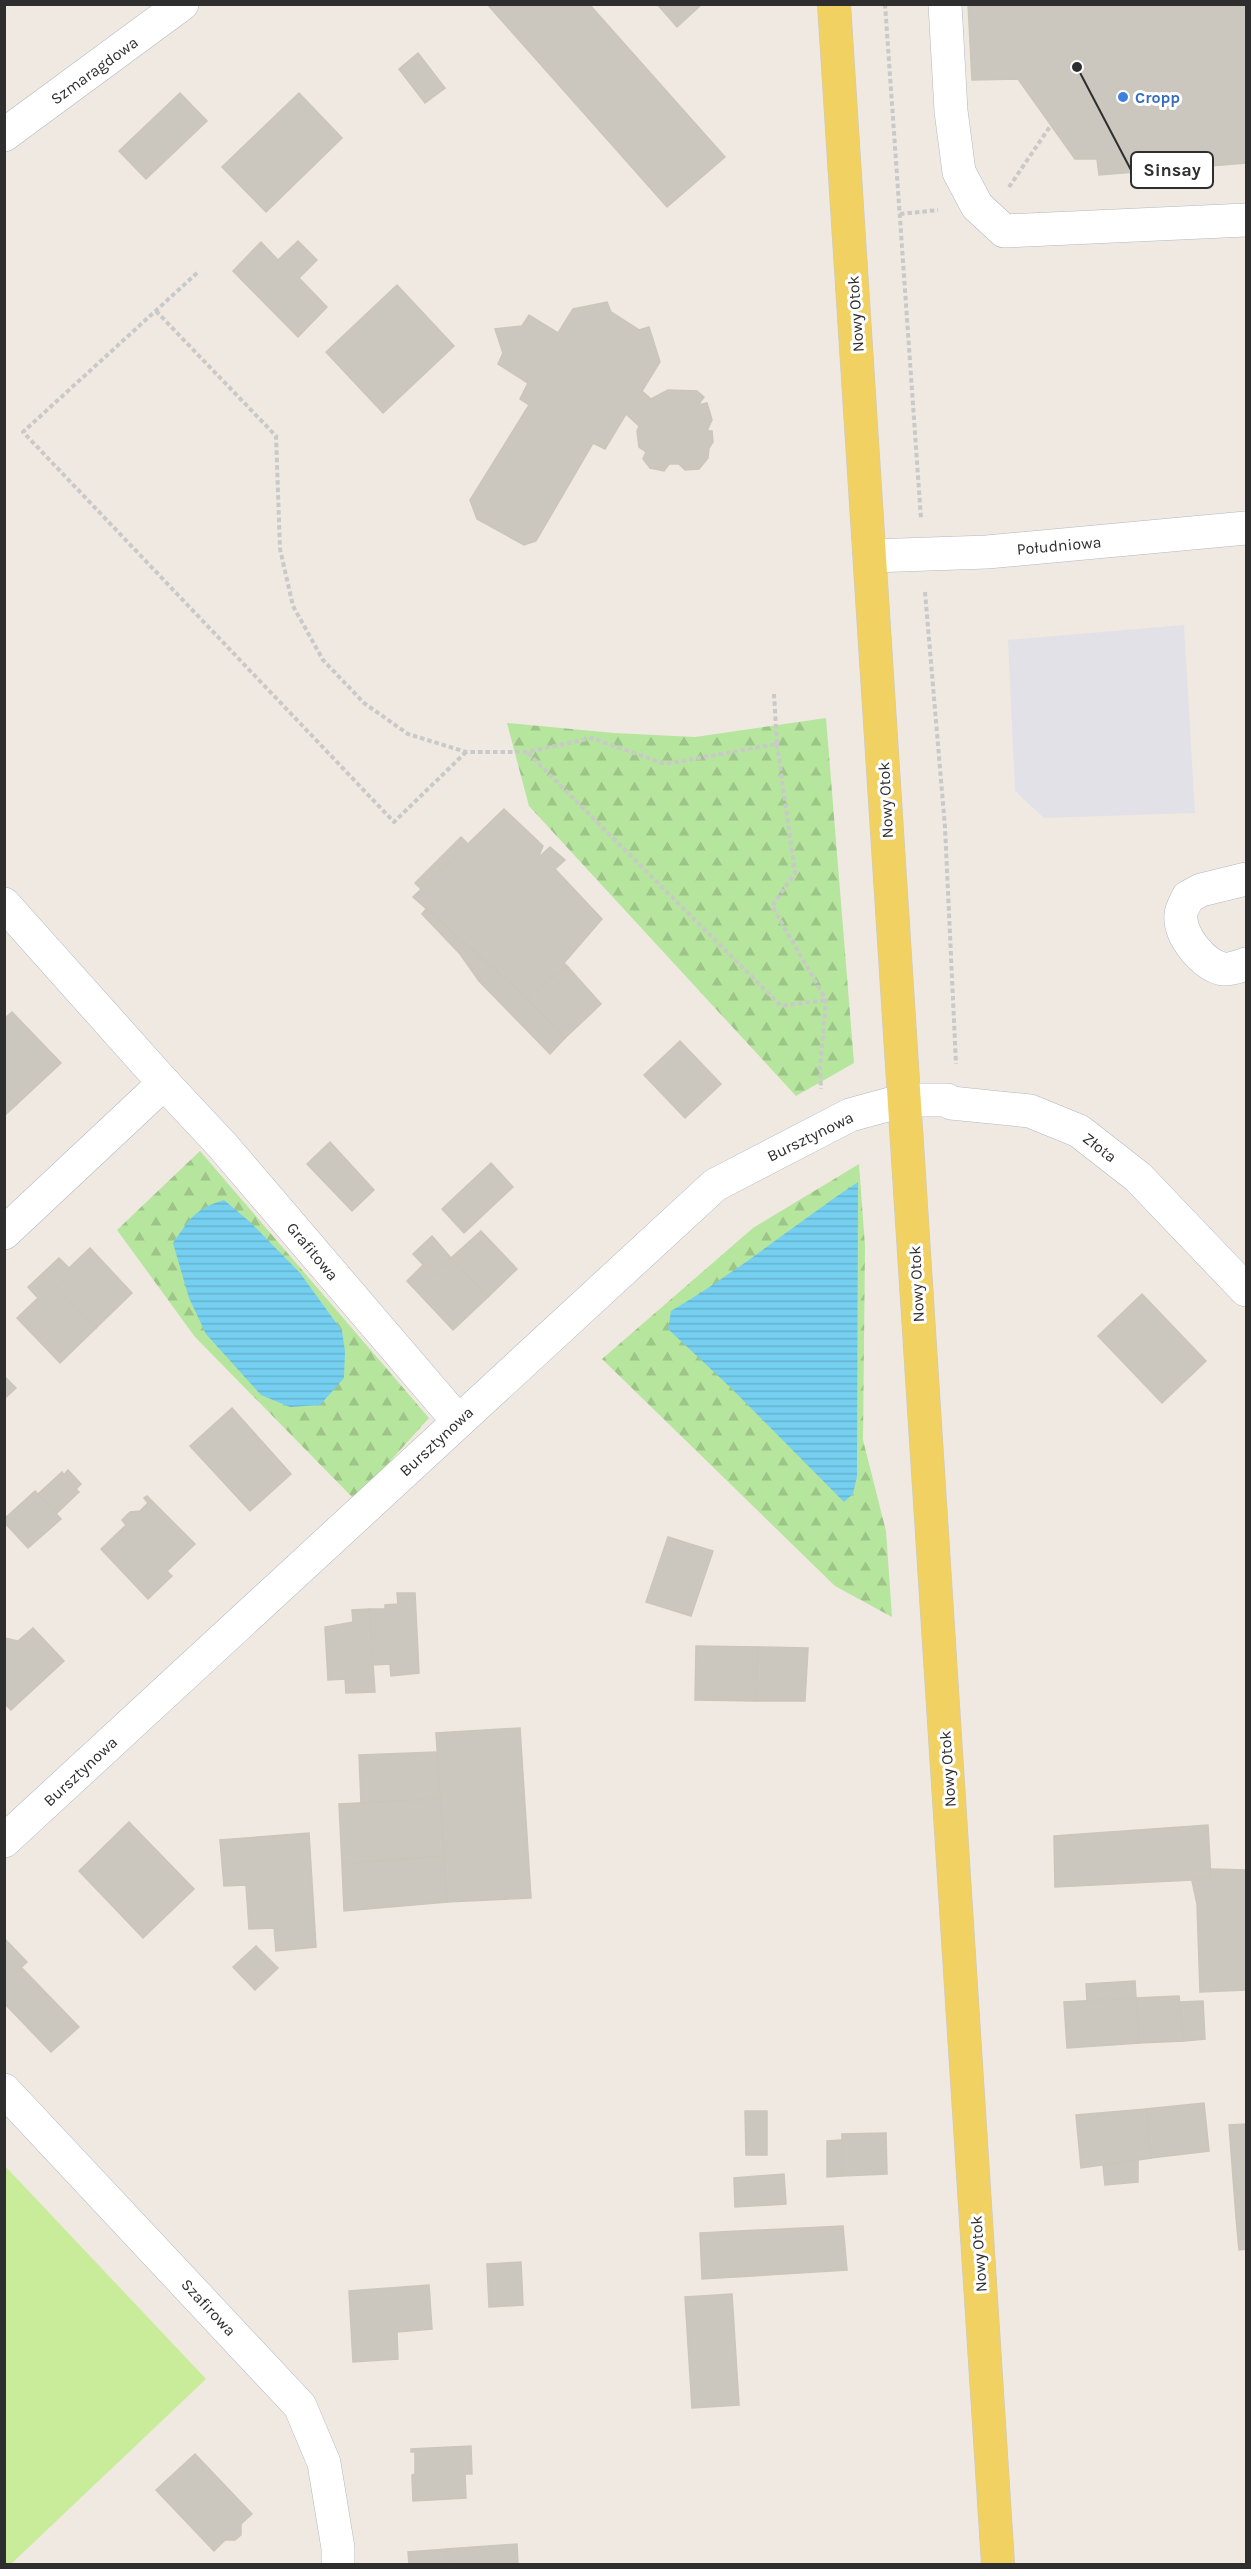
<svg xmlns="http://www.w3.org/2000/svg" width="1251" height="2569" font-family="Karla,sans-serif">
	<defs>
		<pattern id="forest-firs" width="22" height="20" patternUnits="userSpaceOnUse" patternTransform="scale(1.5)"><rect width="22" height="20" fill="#b6e59e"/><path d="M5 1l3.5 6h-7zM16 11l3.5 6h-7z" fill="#9dc588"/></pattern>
		<pattern id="water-rules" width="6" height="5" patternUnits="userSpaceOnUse" patternTransform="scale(1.5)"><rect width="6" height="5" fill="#75cff0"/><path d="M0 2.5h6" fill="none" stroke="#66b2ce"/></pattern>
	</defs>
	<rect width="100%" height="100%" fill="#efe9e1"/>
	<polygon fill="#e3e1e8" points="1184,625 1195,813 1044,818 1015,791 1008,640"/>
	<g fill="url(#forest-firs)">
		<polygon points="826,718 854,1063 796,1096 529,806 507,723 614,733 695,737"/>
		<polygon points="200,1151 429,1418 355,1500 195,1337 117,1230"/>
		<polygon points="859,1164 865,1246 863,1440 886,1531 892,1617 835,1586 602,1359 753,1228"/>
	</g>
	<polygon fill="#c9ec9a" points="4,2165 206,2379 11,2564 4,2564"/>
	<g fill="url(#water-rules)">
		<path d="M858,1182L857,1476L853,1494L844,1502L730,1387L668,1329L671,1311C736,1273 795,1224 858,1182Z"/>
		<path d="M224,1200L250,1222L300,1273L342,1331L345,1351L344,1378L320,1405L290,1407L261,1395L206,1334L189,1298L173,1243C190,1219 194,1209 224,1200Z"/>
	</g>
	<g fill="#cbc7bf" stroke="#cbc5ba" stroke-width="1.5">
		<polygon points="487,4 589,4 725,157 667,207"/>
		<polygon points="657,4 702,4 677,27"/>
		<polygon points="968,4 1246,4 1246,163 1099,175 1097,159 1075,159 1018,79 972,80"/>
		<polygon points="418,53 445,88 425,103 399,69"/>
		<polygon points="180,93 207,121 146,179 119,151"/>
		<polygon points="299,93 342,138 266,212 222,167"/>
		<polygon points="298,241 317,260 299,278 327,307 298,337 233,271 261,242 278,260"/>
		<polygon points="397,285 454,346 383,413 326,352"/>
		<polygon points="607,302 611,312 639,330 649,327 660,362 642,391 651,399 668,390 697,391 704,397 698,405 707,403 712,420 707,431 712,431 713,442 709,448 708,458 699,469 685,470 679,464 669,464 664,471 650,468 643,459 646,452 639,447 637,431 639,426 626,414 605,449 593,443 536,541 524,545 477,519 470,500 529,405 520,399 528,383 498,364 503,353 495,329 522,326 529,315 558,333 573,309"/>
		<polygon points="504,809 543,846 538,858 550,847 565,860 555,869 602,919 564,963 568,967 526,997 413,897"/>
		<polygon points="461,837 467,843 421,889 415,883"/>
		<polygon points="426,909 526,997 565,1038 550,1054 479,981 460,954 422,914"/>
		<polygon points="568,967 601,1004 565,1038 526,997"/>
		<polygon points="12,1012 61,1063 16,1105 4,1092 4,1019"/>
		<polygon points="680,1041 721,1084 685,1118 644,1075"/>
		<polygon points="4,1092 16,1105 4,1116"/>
		<polygon points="330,1142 374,1190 352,1211 307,1164"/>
		<polygon points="491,1163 513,1187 464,1233 442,1209"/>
		<polygon points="481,1231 517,1269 488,1297 451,1258"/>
		<polygon points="432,1236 451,1258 433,1275 413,1254"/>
		<polygon points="90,1248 132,1293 96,1328 43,1273 59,1258 69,1268"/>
		<polygon points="451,1258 488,1297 453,1330 407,1281 423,1265 433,1275"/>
		<polygon points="43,1273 96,1328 60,1363 17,1318 38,1298 28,1287"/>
		<polygon points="1142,1294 1206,1361 1162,1403 1098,1336"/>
		<polygon points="4,1376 16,1388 4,1399"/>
		<polygon points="232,1408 291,1474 250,1511 190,1446"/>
		<polygon points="68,1470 81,1484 76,1489 79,1492 56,1514 38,1494 62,1472 64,1475"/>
		<polygon points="35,1491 61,1519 28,1548 4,1522 4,1519"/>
		<polygon points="147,1496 195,1544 167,1571 172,1576 148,1599 101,1549 126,1525 122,1520 130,1512 140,1511 148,1503 144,1498"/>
		<polygon points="668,1537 713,1551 691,1616 646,1602"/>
		<polygon points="397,1593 415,1593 419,1673 391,1676 390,1664 372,1665 369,1609 385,1609 385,1605 398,1604"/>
		<polygon points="369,1609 375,1692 346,1693 345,1679 328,1680 325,1627 353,1622 352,1610"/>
		<polygon points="33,1628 64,1661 11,1710 4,1703 4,1638 18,1641"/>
		<polygon points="696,1646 758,1647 756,1701 695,1700"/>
		<polygon points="758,1647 808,1648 805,1701 756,1701"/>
		<polygon points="520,1728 531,1898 447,1902 436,1733"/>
		<polygon points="437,1752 440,1799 361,1803 359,1755"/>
		<polygon points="440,1799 444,1856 342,1864 339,1804"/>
		<polygon points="129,1822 194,1889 143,1938 79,1871"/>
		<polygon points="1208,1825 1211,1879 1055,1887 1054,1836"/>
		<polygon points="309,1833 316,1947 276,1951 274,1928 249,1929 246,1885 224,1886 220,1840"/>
		<polygon points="444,1856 447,1902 344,1911 342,1864"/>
		<polygon points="1211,1869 1246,1870 1246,1990 1200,1992 1197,1904 1192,1881 1211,1879"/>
		<polygon points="4,1938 27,1962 4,1983"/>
		<polygon points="256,1946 278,1968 255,1990 233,1967"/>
		<polygon points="21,1967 79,2027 51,2052 4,2003 4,1983"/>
		<polygon points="1135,1981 1136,1998 1087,2001 1086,1984"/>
		<polygon points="1179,1996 1184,2041 1139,2043 1136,1998"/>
		<polygon points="1136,1998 1139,2043 1067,2048 1064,2002"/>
		<polygon points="1203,2001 1205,2039 1184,2041 1180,2002"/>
		<polygon points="1204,2103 1209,2151 1151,2158 1146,2109"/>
		<polygon points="1146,2109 1151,2158 1081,2168 1076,2115"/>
		<polygon points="745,2111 767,2111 767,2155 746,2155"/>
		<polygon points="1246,2124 1246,2216 1236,2217 1229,2125"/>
		<polygon points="886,2133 887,2174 842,2176 842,2134"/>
		<polygon points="842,2140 842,2176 827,2177 827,2141"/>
		<polygon points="1138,2160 1138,2182 1105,2185 1103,2165"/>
		<polygon points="784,2174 786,2204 735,2207 734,2178"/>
		<polygon points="1246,2216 1246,2249 1239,2250 1236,2217"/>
		<polygon points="843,2226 847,2270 702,2279 700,2233"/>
		<polygon points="521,2262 523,2305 489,2307 487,2264"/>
		<polygon points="429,2285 432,2329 397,2332 398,2359 353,2362 349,2291"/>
		<polygon points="732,2294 739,2405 692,2408 685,2297"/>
		<polygon points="471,2446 472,2474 465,2474 466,2498 413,2501 412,2475 415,2474 415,2452 411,2452 411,2449"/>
		<polygon points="195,2454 252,2514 241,2524 241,2535 235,2540 225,2540 214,2551 156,2490"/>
		<polygon points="517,2544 518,2564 448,2564 447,2549"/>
		<polygon points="447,2549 448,2564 409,2564 408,2552"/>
	</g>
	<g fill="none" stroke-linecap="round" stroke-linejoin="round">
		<g stroke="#b4b7c1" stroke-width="34">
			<g id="minor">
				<polyline points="945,4 951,111 959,172 977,206 1004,231 1246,220"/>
				<polyline points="4,135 182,4"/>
				<polyline points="871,556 987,552 1246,528"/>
				<path d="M1246,879L1201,890L1188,897C1186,902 1181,909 1181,915C1179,935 1203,965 1223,969C1229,970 1240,966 1246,964"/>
				<polyline points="4,904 164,1083"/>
				<polyline points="4,1233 164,1083 222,1145 458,1421"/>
				<polyline points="4,1841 715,1185 850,1115 905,1100 947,1100 951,1103 1030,1111 1079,1131 1138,1177 1246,1290"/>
				<polyline points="4,2090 300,2406 324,2463 338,2548 338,2564"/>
			</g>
		</g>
		<g stroke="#c9c9c9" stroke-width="34">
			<polyline id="major" points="834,4 998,2564"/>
		</g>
		<g stroke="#c9c9c9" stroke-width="4" stroke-dasharray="4.5 3" stroke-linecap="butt">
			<polyline points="885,4 921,519"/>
			<polyline points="1009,187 1051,125"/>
			<polyline points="900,214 938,210"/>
			<polyline points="197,273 23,432 394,822 466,752"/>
			<polyline points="156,311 276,436 280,549 293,606 323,660 364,703 408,734 466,752 527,752 592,738 665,764 777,744 774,694"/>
			<polyline points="925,592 945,827 956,1064"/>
			<polyline points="777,744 795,873 772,906 826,1000 820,1070 821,1089"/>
			<polyline points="528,753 781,1006 826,1000"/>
		</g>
		<use href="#minor" stroke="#fff" stroke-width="33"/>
		<use href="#major" stroke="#f2d163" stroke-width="33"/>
	</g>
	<circle fill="#3f7fe0" stroke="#fff" stroke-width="2" cx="1123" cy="97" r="6"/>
	<g text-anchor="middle" stroke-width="6" stroke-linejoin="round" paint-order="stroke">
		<g font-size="16" fill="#2e2e2e" stroke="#fff">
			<text transform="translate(94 70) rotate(-36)" y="6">Szmaragdowa</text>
			<text transform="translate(855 314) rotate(-94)" y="6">Nowy Otok</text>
			<text transform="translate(1059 545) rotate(-5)" y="6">Południowa</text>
			<text transform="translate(885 800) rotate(-93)" y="6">Nowy Otok</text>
			<text transform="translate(810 1136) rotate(-26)" y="6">Bursztynowa</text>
			<text transform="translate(1100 1147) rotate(38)" y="6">Złota</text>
			<text transform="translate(313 1251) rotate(50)" y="6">Grafitowa</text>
			<text transform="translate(916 1284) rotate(-93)" y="6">Nowy Otok</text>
			<text transform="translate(436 1441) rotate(-43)" y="6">Bursztynowa</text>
			<text transform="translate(947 1769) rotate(-94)" y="6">Nowy Otok</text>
			<text transform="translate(80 1771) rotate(-43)" y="6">Bursztynowa</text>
			<text transform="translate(978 2254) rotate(-94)" y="6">Nowy Otok</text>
			<text transform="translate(209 2307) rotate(47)" y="6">Szafirowa</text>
		</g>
		<g font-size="16" font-weight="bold" fill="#366cbe" stroke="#fff" text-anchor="start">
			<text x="1135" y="103">Cropp</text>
		</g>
	</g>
	<path fill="none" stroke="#2e2e2e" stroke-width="2" d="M1077 67L1131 170"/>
	<circle fill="#2e2e2e" stroke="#fff" stroke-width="2" cx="1077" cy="67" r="6"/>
	<rect fill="#fff" stroke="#2e2e2e" stroke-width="2" x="1131" y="152" width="82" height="36" rx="6"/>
	<g font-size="18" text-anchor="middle" font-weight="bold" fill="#2e2e2e">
		<text x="1172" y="176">Sinsay</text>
	</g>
	<rect width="1251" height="2569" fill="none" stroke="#2e2e2e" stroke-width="12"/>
</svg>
